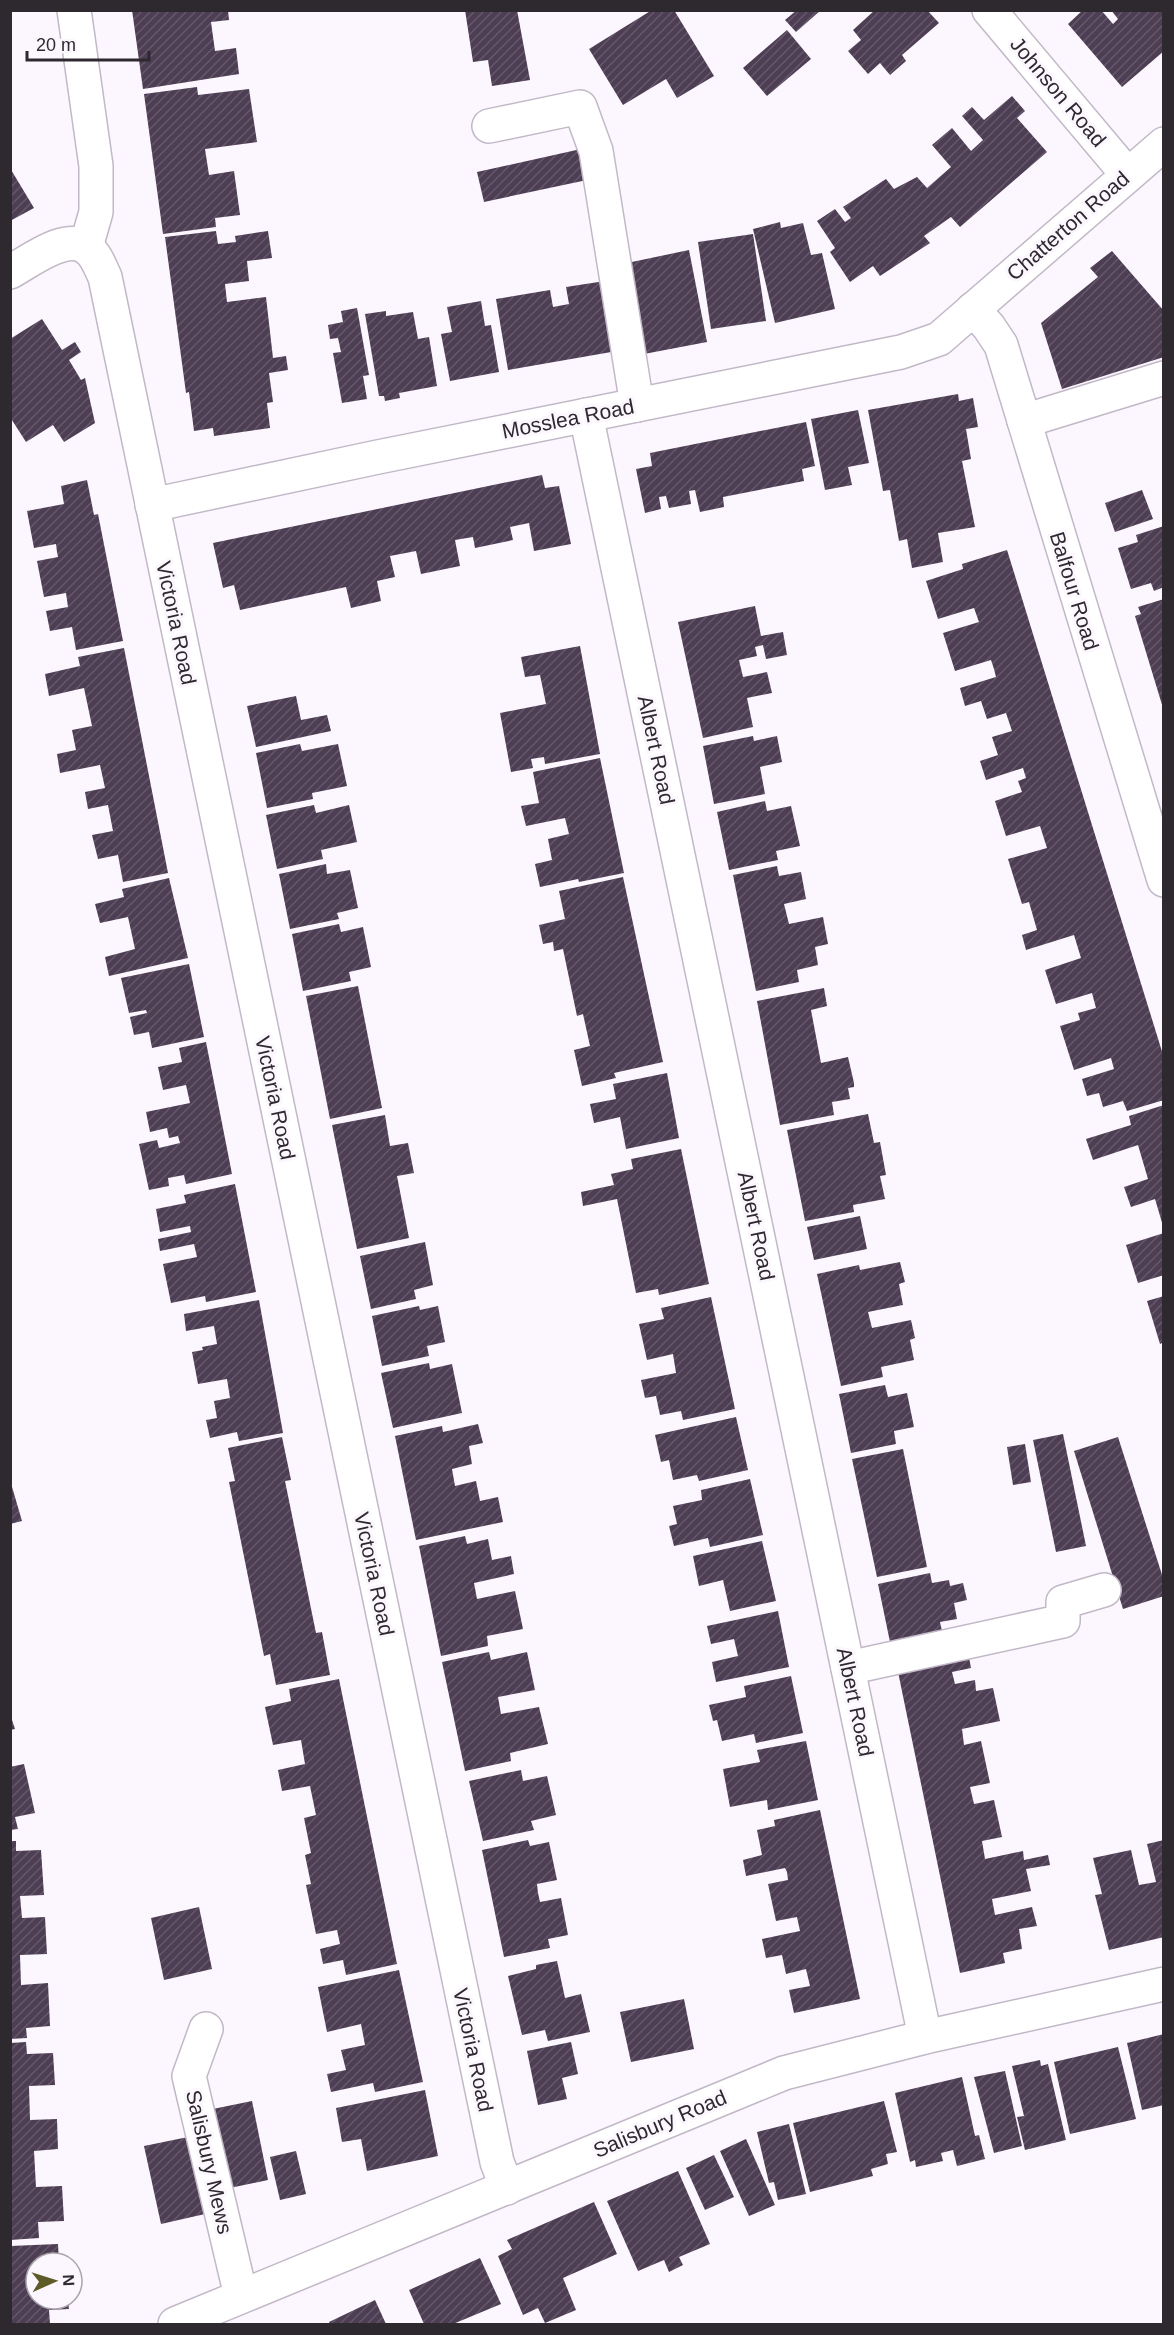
<svg xmlns="http://www.w3.org/2000/svg" width="1174" height="2335" font-family="Helvetica,sans-serif">
	<defs>
		<pattern id="building-hatch" width="6" height="6" patternUnits="userSpaceOnUse" patternTransform="scale(1.5)"><rect width="6" height="6" fill="#4d3e54"/><path d="M-1 1l2-2M0 6l6-6M5 7l2-2" fill="none" stroke="#64586a"/></pattern>
	</defs>
	<rect width="100%" height="100%" fill="#fcf7fe"/>
	<g fill="url(#building-hatch)">
		<polygon points="132,10 228,10 229,20 211,22 215,51 236,48 239,74 143,89"/>
		<polygon points="465,10 517,10 530,80 492,86 488,60 473,62"/>
		<polygon points="652,10 674,10 714,76 677,98 666,79 623,105 589,49"/>
		<polygon points="797,10 821,10 796,32 785,20"/>
		<polygon points="875,10 927,10 939,23 902,55 906,61 890,75 880,63 868,74 848,51 861,40 853,30"/>
		<polygon points="1083,10 1101,10 1113,24 1118,19 1111,10 1164,10 1164,51 1122,87 1068,24"/>
		<polygon points="787,30 811,59 767,96 743,68"/>
		<polygon points="197,87 198,95 249,89 257,142 205,149 209,175 234,171 240,215 215,218 216,227 163,234 144,94"/>
		<polygon points="1012,96 1025,111 1017,118 1047,152 960,227 951,217 924,236 930,243 880,276 873,266 850,282 830,252 835,248 817,221 835,209 845,222 851,218 843,207 886,179 894,189 917,177 927,188 951,167 932,145 952,128 971,151 983,140 962,116 972,107 984,120"/>
		<polygon points="581,149 587,180 484,202 477,172"/>
		<polygon points="10,168 34,208 10,221"/>
		<polygon points="780,222 781,228 803,223 811,255 822,253 835,309 775,323 753,229"/>
		<polygon points="216,231 218,244 236,242 235,236 268,231 272,258 247,261 249,281 225,284 227,302 266,297 273,358 286,356 288,370 269,373 273,402 267,403 270,428 214,436 213,428 194,431 189,392 186,393 165,237"/>
		<polygon points="753,234 766,321 711,329 698,242"/>
		<polygon points="689,250 707,342 644,354 627,263"/>
		<polygon points="1112,251 1164,311 1164,357 1062,389 1041,323 1098,277 1090,268"/>
		<polygon points="605,281 617,351 508,370 496,299 550,290 553,307 569,304 566,287"/>
		<polygon points="481,301 485,326 491,325 499,372 450,381 441,334 452,332 447,307"/>
		<polygon points="357,308 369,375 363,376 367,399 342,403 333,353 341,352 338,338 330,339 328,325 343,322 341,311"/>
		<polygon points="386,311 386,316 413,312 418,339 429,337 437,386 399,393 400,398 385,401 384,396 379,396 365,314"/>
		<polygon points="42,319 62,350 75,342 81,352 69,360 81,380 85,378 95,423 64,442 53,425 26,442 10,417 10,339"/>
		<polygon points="958,394 959,401 973,398 978,427 966,429 971,459 962,461 975,527 938,533 943,562 912,568 907,539 899,541 890,490 883,491 868,410"/>
		<polygon points="858,410 869,463 848,467 852,485 825,490 811,419"/>
		<polygon points="806,422 815,466 802,469 804,481 723,497 724,507 700,512 695,490 689,491 691,504 669,508 666,496 659,497 661,509 645,513 636,469 652,466 650,453"/>
		<polygon points="542,475 545,488 559,486 571,544 534,551 529,523 510,527 513,540 475,548 473,537 455,540 460,566 421,574 416,551 390,556 395,577 377,581 381,601 351,608 346,587 240,610 234,585 223,588 213,543"/>
		<polygon points="87,480 94,515 98,514 123,641 76,650 72,627 50,631 46,611 68,607 66,593 44,597 37,561 58,557 57,552 56,544 34,548 27,511 64,504 61,486"/>
		<polygon points="1142,490 1153,519 1115,532 1105,503"/>
		<polygon points="1164,526 1164,587 1154,591 1151,583 1131,589 1118,548 1138,542 1136,535"/>
		<polygon points="1007,550 1164,1058 1164,1100 1127,1111 1123,1101 1103,1107 1099,1093 1087,1096 1082,1079 1114,1069 1111,1058 1074,1070 1060,1026 1080,1020 1078,1013 1096,1008 1092,993 1056,1004 1045,970 1081,958 1074,935 1026,950 1022,935 1037,930 1029,902 1022,904 1008,859 1047,848 1040,826 1006,836 995,801 1022,792 1018,781 1026,778 1023,768 986,780 980,761 998,755 992,737 1012,731 1006,713 987,719 981,701 965,706 960,688 996,677 994,669 991,660 955,671 943,633 979,622 974,608 938,619 926,581 963,569 962,564"/>
		<polygon points="1164,599 1164,708 1163,708 1135,616 1141,614 1138,607"/>
		<polygon points="755,606 761,636 783,632 787,655 766,659 763,645 755,647 757,656 739,660 743,677 767,672 772,693 747,698 753,727 703,738 678,622"/>
		<polygon points="580,646 600,754 545,764 544,757 531,759 533,768 511,772 500,713 546,704 540,675 525,677 521,657"/>
		<polygon points="124,648 168,873 123,882 118,855 98,859 92,835 113,831 108,805 88,809 85,792 105,788 100,765 60,773 57,754 76,750 72,730 92,726 84,688 49,696 45,674 80,666 78,657"/>
		<polygon points="296,696 301,720 327,715 331,731 256,747 247,706"/>
		<polygon points="753,736 754,741 777,736 782,762 760,767 765,794 714,804 703,746"/>
		<polygon points="300,744 302,751 338,744 347,786 312,793 313,799 267,808 256,753"/>
		<polygon points="600,758 624,873 579,882 578,879 540,887 535,864 552,860 548,839 569,834 565,818 526,826 521,806 539,803 533,772"/>
		<polygon points="765,801 767,811 791,806 800,846 776,851 778,860 729,870 717,812"/>
		<polygon points="314,805 316,813 349,805 357,842 321,850 323,859 277,869 266,815"/>
		<polygon points="326,864 327,874 350,870 358,908 337,913 339,919 290,929 279,874"/>
		<polygon points="777,866 779,876 801,872 806,899 784,904 789,924 823,917 828,944 815,947 818,965 797,970 799,982 756,991 733,875"/>
		<polygon points="623,877 663,1062 614,1073 616,1078 582,1086 574,1050 590,1046 583,1014 577,1016 563,949 554,951 553,942 543,944 539,925 565,919 559,891"/>
		<polygon points="169,878 188,958 109,976 105,957 135,949 128,917 100,923 95,904 124,897 122,889"/>
		<polygon points="339,924 341,932 363,927 371,967 349,972 351,981 303,991 292,934"/>
		<polygon points="189,964 204,1037 152,1048 149,1032 134,1035 130,1017 147,1013 146,1010 129,1013 121,978"/>
		<polygon points="358,986 382,1108 330,1119 306,996"/>
		<polygon points="824,988 827,1006 811,1010 821,1063 848,1057 854,1083 854,1087 848,1088 850,1099 832,1102 834,1115 780,1125 757,1001"/>
		<polygon points="206,1042 232,1174 186,1184 184,1175 168,1178 169,1186 149,1190 139,1144 157,1140 159,1148 180,1143 178,1136 169,1138 167,1128 150,1132 146,1112 190,1103 186,1085 163,1090 158,1067 182,1062 179,1048"/>
		<polygon points="667,1073 679,1138 626,1149 620,1117 594,1123 590,1104 616,1099 613,1084"/>
		<polygon points="1164,1105 1164,1226 1163,1226 1155,1199 1131,1207 1124,1187 1148,1179 1138,1145 1093,1160 1086,1139 1131,1125 1129,1116"/>
		<polygon points="868,1114 874,1143 880,1142 886,1175 880,1176 885,1199 853,1205 854,1212 805,1221 787,1130"/>
		<polygon points="385,1115 390,1146 408,1143 414,1173 397,1176 409,1238 357,1249 332,1125"/>
		<polygon points="681,1149 709,1284 659,1295 658,1289 636,1293 617,1199 583,1206 581,1192 614,1185 611,1174 633,1169 631,1159"/>
		<polygon points="235,1184 256,1292 206,1302 205,1296 171,1303 163,1264 197,1257 194,1244 160,1251 158,1239 191,1232 190,1226 160,1232 156,1209 186,1203 184,1195"/>
		<polygon points="860,1216 867,1249 814,1260 807,1227"/>
		<polygon points="1164,1233 1164,1275 1138,1283 1126,1245"/>
		<polygon points="425,1242 433,1285 414,1290 416,1299 371,1309 360,1256"/>
		<polygon points="900,1262 905,1282 899,1284 903,1305 868,1312 872,1328 911,1320 915,1338 910,1340 914,1360 881,1367 883,1377 841,1386 817,1274 859,1265 860,1270"/>
		<polygon points="1164,1296 1164,1342 1160,1344 1147,1301"/>
		<polygon points="711,1297 735,1409 683,1420 681,1411 660,1415 656,1396 645,1398 641,1380 676,1373 673,1354 647,1360 639,1324 664,1319 661,1308"/>
		<polygon points="259,1300 283,1433 239,1441 237,1432 210,1438 206,1420 217,1418 214,1401 230,1398 227,1379 198,1384 192,1352 203,1350 202,1347 217,1344 214,1326 186,1331 184,1314"/>
		<polygon points="419,1306 420,1310 438,1306 445,1342 427,1346 429,1356 382,1366 372,1316"/>
		<polygon points="429,1363 430,1369 452,1364 462,1413 393,1428 381,1373"/>
		<polygon points="885,1385 888,1397 907,1393 914,1427 894,1431 896,1444 851,1453 839,1394"/>
		<polygon points="736,1417 748,1470 699,1481 697,1475 673,1480 669,1460 661,1462 655,1435"/>
		<polygon points="478,1424 483,1443 469,1446 472,1464 452,1469 455,1486 476,1481 480,1501 498,1497 503,1522 416,1540 395,1436 442,1426 443,1432"/>
		<polygon points="1063,1434 1086,1546 1056,1552 1033,1440"/>
		<polygon points="282,1437 291,1480 285,1481 316,1633 322,1632 330,1675 276,1685 270,1654 264,1656 229,1482 235,1481 228,1448"/>
		<polygon points="1118,1437 1164,1581 1164,1596 1123,1609 1074,1451"/>
		<polygon points="1025,1444 1031,1482 1013,1485 1007,1447"/>
		<polygon points="903,1449 927,1567 877,1577 852,1459"/>
		<polygon points="750,1479 763,1535 710,1547 708,1538 674,1546 669,1526 677,1524 673,1506 702,1500 701,1490"/>
		<polygon points="10,1480 22,1521 10,1524"/>
		<polygon points="465,1536 467,1544 488,1539 492,1560 511,1556 514,1574 474,1583 477,1599 515,1591 523,1629 487,1636 488,1646 441,1656 419,1546"/>
		<polygon points="762,1541 776,1601 730,1611 723,1580 699,1586 693,1556"/>
		<polygon points="930,1573 932,1583 949,1580 950,1586 963,1583 967,1600 954,1603 957,1619 940,1622 942,1631 890,1642 878,1584"/>
		<polygon points="778,1611 789,1667 716,1682 712,1662 738,1656 734,1639 711,1644 707,1626"/>
		<polygon points="489,1652 491,1660 527,1652 535,1690 498,1697 501,1714 539,1707 548,1744 510,1753 511,1761 465,1771 442,1662"/>
		<polygon points="968,1652 971,1668 952,1672 955,1684 975,1680 976,1691 993,1688 1000,1721 962,1729 964,1745 981,1741 990,1783 970,1787 974,1804 994,1800 1002,1837 982,1841 985,1859 1023,1851 1024,1860 1048,1855 1050,1865 1026,1869 1031,1891 992,1899 995,1915 1032,1907 1037,1926 1019,1929 1022,1949 1003,1953 1005,1963 960,1973 897,1667"/>
		<polygon points="791,1676 803,1733 756,1743 754,1734 722,1741 717,1720 713,1721 709,1705 746,1697 744,1686"/>
		<polygon points="339,1679 397,1964 346,1975 343,1960 323,1964 320,1949 340,1944 337,1930 316,1934 306,1885 311,1884 305,1855 311,1853 304,1818 316,1815 310,1786 282,1791 278,1770 305,1764 301,1740 273,1745 265,1707 291,1701 289,1689"/>
		<polygon points="10,1714 15,1729 10,1730"/>
		<polygon points="806,1741 818,1800 768,1810 767,1800 730,1807 723,1769 760,1762 757,1750"/>
		<polygon points="24,1764 35,1813 15,1817 18,1829 10,1830 10,1767"/>
		<polygon points="521,1770 523,1781 547,1776 556,1815 531,1821 534,1830 483,1841 469,1781"/>
		<polygon points="820,1810 860,1999 794,2013 789,1990 810,1986 806,1969 786,1974 782,1955 766,1958 762,1939 800,1931 797,1917 776,1921 768,1884 788,1880 787,1872 785,1868 746,1876 743,1860 762,1855 757,1830 775,1826 774,1820"/>
		<polygon points="528,1840 530,1846 549,1842 557,1880 537,1884 538,1893 540,1902 561,1898 568,1935 548,1939 550,1948 504,1957 482,1850"/>
		<polygon points="1164,1840 1164,1937 1109,1950 1095,1895 1102,1894 1093,1858 1131,1850 1139,1885 1156,1882 1147,1844"/>
		<polygon points="10,1841 16,1841 16,1851 41,1850 44,1895 20,1896 22,1918 45,1917 47,1954 20,1955 21,1985 48,1983 50,2026 26,2028 27,2038 10,2039"/>
		<polygon points="199,1907 212,1969 164,1980 151,1918"/>
		<polygon points="557,1961 565,1998 581,1994 590,2032 548,2041 545,2030 522,2035 508,1976 536,1969 536,1965"/>
		<polygon points="399,1970 423,2082 375,2092 373,2083 331,2092 327,2074 346,2070 341,2050 365,2045 361,2024 327,2032 318,1987"/>
		<polygon points="684,1999 694,2049 631,2062 620,2012"/>
		<polygon points="1164,2034 1164,2105 1142,2110 1127,2043"/>
		<polygon points="26,2042 27,2054 53,2053 55,2085 29,2086 30,2120 57,2119 58,2149 34,2151 36,2187 62,2186 64,2221 38,2222 39,2238 10,2240 10,2043"/>
		<polygon points="571,2042 578,2074 562,2078 567,2099 538,2105 527,2051"/>
		<polygon points="1118,2047 1136,2119 1070,2134 1054,2062"/>
		<polygon points="1040,2060 1041,2066 1048,2064 1066,2140 1025,2150 1017,2117 1024,2116 1012,2066"/>
		<polygon points="1005,2071 1022,2146 994,2153 974,2077"/>
		<polygon points="962,2077 975,2136 979,2135 985,2159 957,2166 953,2150 941,2153 943,2161 916,2167 915,2160 910,2162 895,2093"/>
		<polygon points="425,2090 438,2156 367,2171 361,2139 342,2142 336,2108"/>
		<polygon points="252,2101 268,2180 225,2189 208,2110"/>
		<polygon points="884,2101 897,2152 886,2154 888,2164 871,2169 873,2176 810,2192 793,2123"/>
		<polygon points="789,2124 806,2194 778,2200 774,2182 769,2183 757,2132"/>
		<polygon points="188,2137 205,2214 161,2224 144,2146"/>
		<polygon points="746,2139 775,2205 749,2216 720,2151"/>
		<polygon points="296,2151 306,2194 280,2200 270,2157"/>
		<polygon points="714,2155 734,2197 705,2210 686,2168"/>
		<polygon points="678,2171 710,2244 679,2257 683,2265 669,2272 664,2260 638,2271 607,2201"/>
		<polygon points="594,2202 617,2254 563,2278 576,2310 545,2323 538,2308 523,2315 498,2256 512,2249 507,2240"/>
		<polygon points="58,2244 59,2263 36,2263 36,2299 68,2299 69,2309 49,2310 50,2324 10,2324 10,2246"/>
		<polygon points="480,2258 501,2304 453,2324 424,2324 409,2290"/>
		<polygon points="375,2300 386,2324 330,2324 329,2322"/>
	</g>
	<g fill="none" stroke-linecap="round" stroke-linejoin="round">
		<g stroke="#c2b8c7" stroke-width="36">
			<g id="minor">
				<polyline points="74,10 96,166 96,212 86,247"/>
				<polyline points="989,10 1127,174"/>
				<polyline points="489,126 580,107 596,151 637,405"/>
				<path d="M10,272C29,262 67,231 88,249C97,256 100,267 105,277L497,2162L507,2188"/>
				<polyline points="973,309 989,327 1001,345 1164,880"/>
				<polyline points="586,415 925,2037"/>
				<polyline points="1024,421 1164,378"/>
				<polyline points="152,505 378,457 901,352 939,339 1164,144"/>
				<polyline points="848,1668 1063,1621 1063,1602 1104,1590"/>
				<polyline points="206,2029 189,2076 241,2296"/>
				<polyline points="175,2324 784,2073 925,2037 1164,1984"/>
			</g>
		</g>
		<use href="#minor" stroke="#fff" stroke-width="33"/>
	</g>
	<g text-anchor="middle" stroke-width="6" stroke-linejoin="round" paint-order="stroke">
		<g font-size="21" fill="#2d292f" stroke="#fcf7fe">
			<text transform="translate(1058 92) rotate(50)" y="7">Johnson Road</text>
			<text transform="translate(1068 226) rotate(-41)" y="7">Chatterton Road</text>
			<text transform="translate(568 419) rotate(-11)" y="7">Mosslea Road</text>
			<text transform="translate(1074 591) rotate(73)" y="7">Balfour Road</text>
			<text transform="translate(176 623) rotate(78)" y="7">Victoria Road</text>
			<text transform="translate(656 750) rotate(78)" y="7">Albert Road</text>
			<text transform="translate(275 1098) rotate(78)" y="7">Victoria Road</text>
			<text transform="translate(756 1226) rotate(78)" y="7">Albert Road</text>
			<text transform="translate(374 1574) rotate(78)" y="7">Victoria Road</text>
			<text transform="translate(855 1702) rotate(78)" y="7">Albert Road</text>
			<text transform="translate(473 2050) rotate(78)" y="7">Victoria Road</text>
			<text transform="translate(660 2124) rotate(-23)" y="7">Salisbury Road</text>
			<text transform="translate(209 2162) rotate(77)" y="7">Salisbury Mews</text>
		</g>
	</g>
	<rect width="1174" height="2335" fill="none" stroke="#2d292f" stroke-width="24"/>
	<g transform="translate(54 2281) rotate(87)"><circle r="28" fill="#fcf7fe" stroke="#a9a5ab" stroke-width="1.5"/>
	<path d="M0-4.5L10 22L0 15L-10 22Z" fill="#5f5b28"/>
	<text y="-9" font-size="16" font-weight="bold" text-anchor="middle" fill="#2d292f">N</text>
	</g>
	<path d="M27 51v9h122v-9" fill="none" stroke="#2d292f" stroke-width="3"/>
	<text x="36" y="51" font-size="18" fill="#2d292f" stroke="#fcf7fe" stroke-width="4.5" paint-order="stroke">20 m</text>
</svg>
